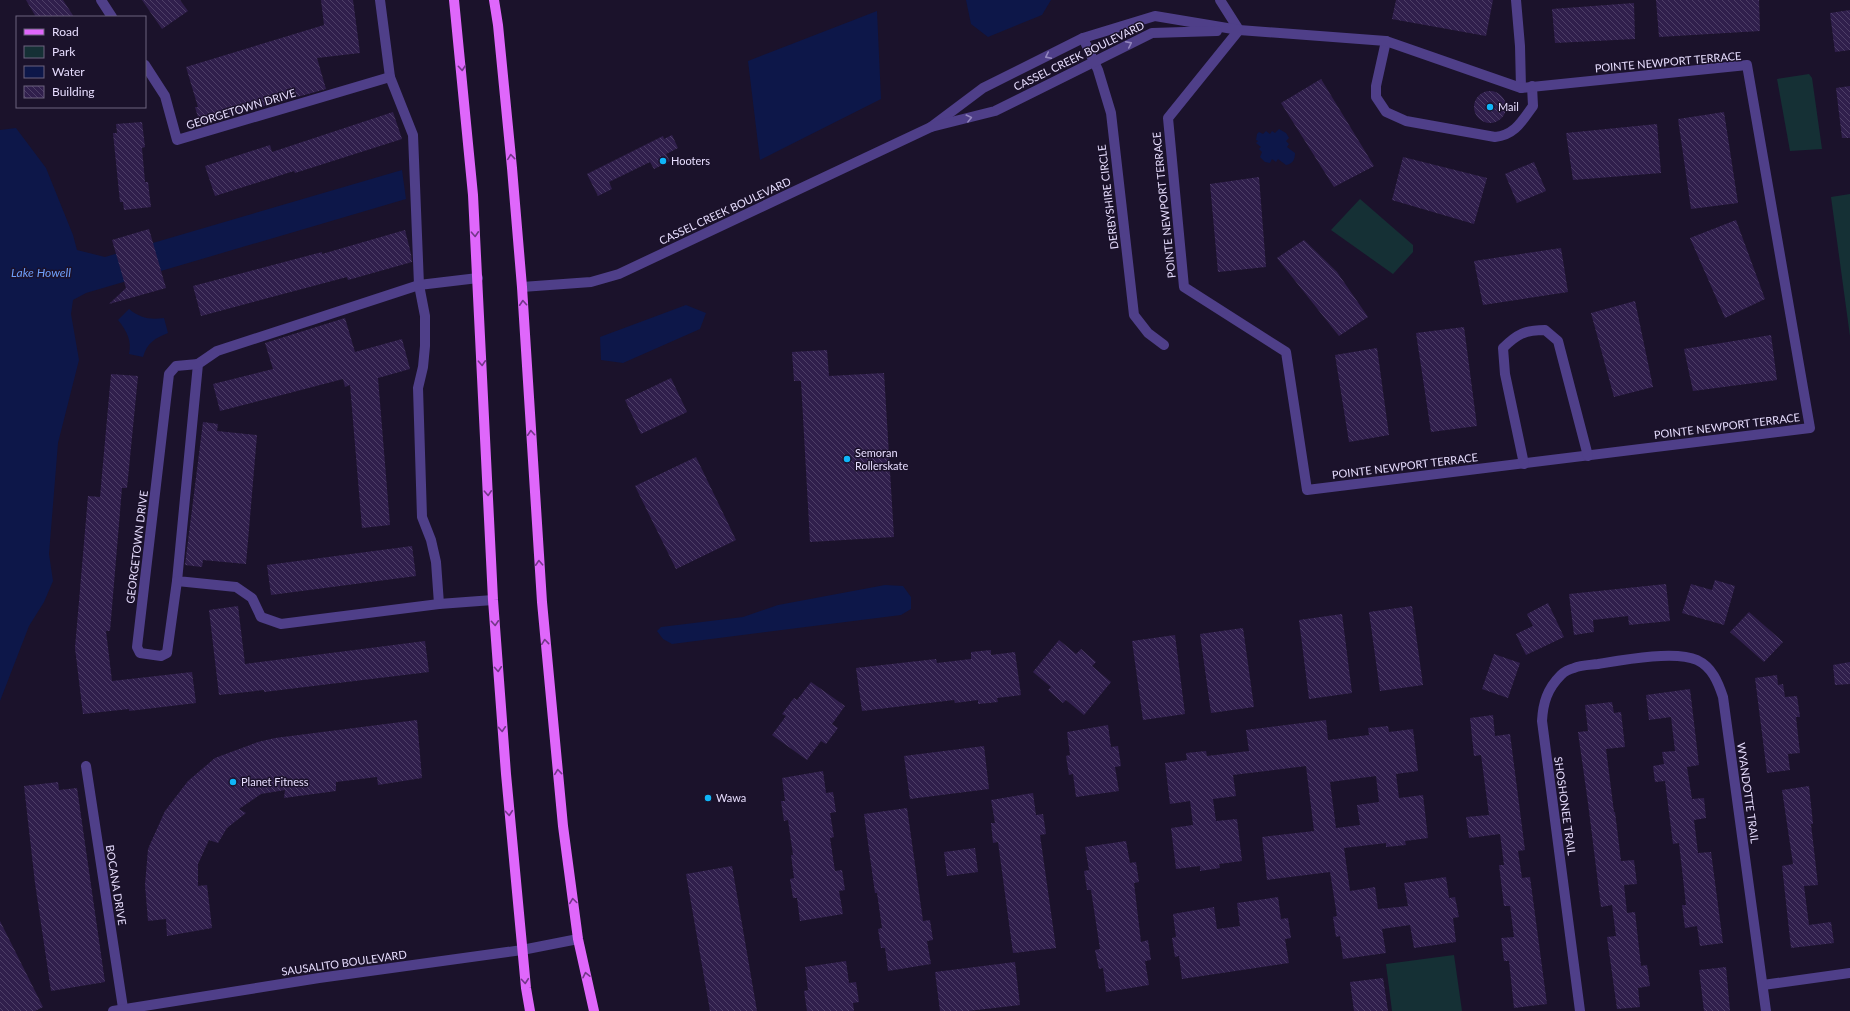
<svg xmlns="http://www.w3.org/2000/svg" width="1850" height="1011" font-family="Lato,sans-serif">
	<defs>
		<pattern id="building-back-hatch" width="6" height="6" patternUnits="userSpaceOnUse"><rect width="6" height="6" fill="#301f4c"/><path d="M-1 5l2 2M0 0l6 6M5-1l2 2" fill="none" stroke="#4e3f67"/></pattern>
	</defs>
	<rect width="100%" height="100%" fill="#1b122b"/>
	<g fill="#153035">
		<polygon points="1809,74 1812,78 1822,149 1790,151 1777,79"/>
		<polygon points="1850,194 1850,336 1831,197"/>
		<polygon points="1360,199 1413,245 1413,252 1393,274 1331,230"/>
		<polygon points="1454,955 1462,1011 1392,1011 1386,964"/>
	</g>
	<g fill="#0d1749">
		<polygon points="966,0 1051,0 1042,15 988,37 971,24"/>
		<polygon points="877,11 881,99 760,160 748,61"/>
		<polygon points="16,128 46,168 73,235 77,250 105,257 402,170 406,199 86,293 73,300 71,314 79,360 58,443 49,554 53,581 44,602 29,626 0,701 0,130"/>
		<path d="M1279,129L1286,133L1289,138L1286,141L1289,144L1287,147L1295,153C1295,159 1293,164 1286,165L1278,159L1276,162L1272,159L1270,163L1265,162L1260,157L1262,152L1259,149L1261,147L1256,143L1258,141L1256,140L1257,134L1259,132L1263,134L1266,131L1270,134L1272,131L1275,133Z"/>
		<polygon points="686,305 706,313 700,329 623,363 601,360 600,337"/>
		<path d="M129,309C140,318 150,320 164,318L168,333C155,338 147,343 143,357L129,354C132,341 127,331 118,320Z"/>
		<polygon points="885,585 903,586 911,597 911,609 901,615 672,644 663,639 657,631 661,627 743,617 778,605"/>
	</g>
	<g fill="url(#building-back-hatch)" fill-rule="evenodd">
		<polygon points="26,0 63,0 74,17 36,17"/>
		<polygon points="142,0 180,0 188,11 162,29"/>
		<polygon points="321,0 353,0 360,53 317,58 326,89 200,124 195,107 198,107 186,67 324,25"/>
		<polygon points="1396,0 1493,0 1486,36 1392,19"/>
		<polygon points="1656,0 1759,0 1760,31 1659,37"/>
		<polygon points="1634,3 1635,39 1555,43 1552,9"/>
		<polygon points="1850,10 1850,50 1835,52 1830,13"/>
		<polygon points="1321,79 1374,166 1334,187 1281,103"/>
		<polygon points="1850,86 1850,138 1842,138 1836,88"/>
		<circle cx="1490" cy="107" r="16"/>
		<polygon points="393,112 402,139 295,173 294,171 215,196 205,166 270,145 272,152"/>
		<polygon points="1724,112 1738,203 1691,209 1678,119"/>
		<polygon points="142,122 145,147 142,148 145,182 148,182 151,207 124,210 123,202 120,202 113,133 117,133 116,124"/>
		<polygon points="1657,124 1661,173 1573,180 1566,133"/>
		<polygon points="672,135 678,148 666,154 670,161 654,169 650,162 609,182 612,189 598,196 587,174 663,136 664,139"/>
		<polygon points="1403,157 1487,178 1474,224 1392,200"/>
		<polygon points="1534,162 1546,191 1517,203 1505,174"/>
		<polygon points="1259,177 1266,267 1218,272 1210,184"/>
		<polygon points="1736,220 1765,299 1725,318 1690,238"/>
		<polygon points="149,229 166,288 109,304 126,288 112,240"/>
		<polygon points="405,230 411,254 412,262 348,280 347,277 201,316 193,286 322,252 322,254"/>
		<polygon points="1304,240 1337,272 1368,317 1339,336 1277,258"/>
		<polygon points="1561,248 1568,292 1483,305 1474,261"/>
		<polygon points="1635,301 1653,387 1614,397 1591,313"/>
		<polygon points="345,318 355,352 402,339 410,369 378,378 390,525 362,528 350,385 345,387 343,379 220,411 213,384 273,369 265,343"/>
		<polygon points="1464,327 1477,426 1431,432 1416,333"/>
		<polygon points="1771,335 1777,380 1693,391 1684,349"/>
		<polygon points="1377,348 1389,435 1349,442 1335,355"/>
		<polygon points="827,350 829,376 884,373 894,537 810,542 801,381 794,381 792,352"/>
		<polygon points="111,374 138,376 127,488 122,488 110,631 106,631 112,681 192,672 196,703 129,711 129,709 83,714 75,648 88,496 100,497"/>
		<polygon points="671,378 687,412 641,434 625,400"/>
		<polygon points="203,422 218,424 217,431 257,435 246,564 203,560 202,567 185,565"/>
		<polygon points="696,457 736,540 676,569 635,486"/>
		<polygon points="412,546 416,576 271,595 267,565"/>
		<polygon points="1715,580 1735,586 1724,625 1682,613 1691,584 1712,590"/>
		<polygon points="1666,584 1670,621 1629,625 1628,616 1593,620 1594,632 1574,635 1569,594"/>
		<polygon points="1548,603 1564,637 1526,655 1516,634 1533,626 1527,614"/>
		<polygon points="238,606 245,664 425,641 429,672 264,692 264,690 219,695 209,610"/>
		<polygon points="1412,606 1423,685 1380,691 1369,612"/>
		<polygon points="1749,612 1783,642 1764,662 1730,632"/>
		<polygon points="1342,614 1352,693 1309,699 1299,620"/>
		<polygon points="1243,628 1254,707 1211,713 1200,634"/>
		<polygon points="1175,635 1185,714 1143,720 1132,641"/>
		<polygon points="1059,640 1076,654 1081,649 1096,662 1092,666 1111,682 1084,715 1066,700 1063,703 1048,690 1051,687 1033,672"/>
		<polygon points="991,650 991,655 1015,652 1021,695 997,698 998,702 978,704 978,700 955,703 954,700 862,711 856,668 936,659 937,663 971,659 971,652"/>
		<polygon points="1494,654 1520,663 1508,698 1482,689"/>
		<polygon points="1850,662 1850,684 1835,685 1833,665"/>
		<polygon points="1777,675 1778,685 1783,684 1785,697 1797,696 1800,717 1796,717 1800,753 1788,754 1790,770 1767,773 1755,678"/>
		<polygon points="811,682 845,706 832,724 838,728 826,744 821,741 807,760 772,735 786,716 782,714 794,698 797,700"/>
		<polygon points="1690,689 1699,765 1687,767 1692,799 1704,798 1706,818 1694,820 1698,853 1711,852 1723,943 1700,946 1697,926 1685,928 1682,905 1686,905 1679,843 1673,844 1665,781 1655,782 1653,766 1664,764 1662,752 1675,751 1671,717 1649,720 1646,695"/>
		<polygon points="1612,702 1614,713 1621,712 1625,747 1606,749 1614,812 1615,812 1621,861 1634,860 1637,884 1624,885 1627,913 1635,912 1641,966 1647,965 1650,986 1638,988 1640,1007 1617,1009 1607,937 1616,936 1612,905 1601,907 1588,803 1578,732 1588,731 1585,705"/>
		<polygon points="1493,715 1495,736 1510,734 1525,850 1518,851 1522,878 1530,877 1547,1004 1514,1008 1509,961 1504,961 1501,938 1514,937 1510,906 1504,906 1499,865 1504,865 1500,834 1469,838 1466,817 1489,815 1481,755 1474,756 1470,718"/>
		<polygon points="417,720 422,778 378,785 377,777 336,782 336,791 284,798 285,790 261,794 239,809 246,813 227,828 218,843 209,840 198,864 198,886 207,885 212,928 167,936 166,919 148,921 145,885 148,849 165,811 188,781 215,758 258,742 275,738"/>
		<path d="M1326,720L1328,740L1369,735L1368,728L1388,726L1389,732L1413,729L1418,771L1396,774L1399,798L1423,795L1428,838L1405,841L1406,845L1386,847V843L1344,848L1350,891L1375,887L1378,909L1408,906L1404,883L1446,877L1449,898L1455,897L1459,917L1453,918L1456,942L1414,948L1410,925L1382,929L1386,953L1343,959L1340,936L1336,937L1333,917L1337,916L1330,872L1267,880L1262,837L1314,831L1306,766L1233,775L1236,796L1213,799L1216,821L1237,819L1242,861L1219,864L1220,868L1200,871V866L1176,869L1171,828L1193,825L1190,801L1170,804L1165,763L1187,760L1186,753L1206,751L1207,756L1249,751L1246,730ZM1376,776L1379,802L1357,805L1360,825L1336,828L1330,782Z"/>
		<polygon points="1108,725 1111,747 1118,746 1121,766 1115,767 1119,791 1076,797 1073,774 1069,775 1066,756 1070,755 1067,732"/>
		<polygon points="984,746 989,789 910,799 904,756"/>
		<polygon points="823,771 826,793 833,792 836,812 830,813 834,837 830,838 835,871 842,870 845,890 839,891 843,914 800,921 797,898 793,898 790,879 794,878 791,855 793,855 788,820 784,821 781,801 785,801 782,778"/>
		<polygon points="58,782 59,790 77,788 105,982 51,991 35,883 24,786"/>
		<polygon points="1809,786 1813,824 1811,824 1818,885 1804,886 1809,925 1831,922 1834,943 1791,948 1782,866 1793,864 1782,790"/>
		<polygon points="1033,793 1036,815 1043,814 1046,834 1040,835 1056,948 1013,953 998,842 993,843 991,823 995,823 991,800"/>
		<polygon points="907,808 923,921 930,920 933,940 927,941 931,964 888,971 885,948 881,948 878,929 882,928 877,893 875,893 864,814"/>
		<polygon points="1126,841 1130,863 1136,862 1139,882 1134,883 1141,942 1148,940 1151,960 1145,961 1149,985 1106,992 1103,968 1099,969 1095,950 1100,949 1091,890 1087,890 1084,871 1089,870 1085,847"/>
		<polygon points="975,848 978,872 947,876 944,852"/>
		<polygon points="732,866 757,1011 710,1011 686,874"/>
		<polygon points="1278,897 1281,919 1288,918 1291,938 1285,939 1289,963 1182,979 1179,956 1175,957 1172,938 1176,937 1173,914 1214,907 1217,929 1240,926 1237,903"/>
		<polygon points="0,921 43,1007 35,1011 0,1011"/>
		<polygon points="846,961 849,983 856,982 859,1002 853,1003 854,1011 807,1011 804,991 808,990 805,967"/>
		<polygon points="1015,962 1020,1005 968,1011 940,1011 935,972"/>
		<polygon points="1726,967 1730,1011 1704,1011 1699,970"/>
		<polygon points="1383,978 1388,1011 1354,1011 1350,982"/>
	</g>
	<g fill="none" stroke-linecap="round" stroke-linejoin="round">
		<g stroke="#4f3f89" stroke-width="10">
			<polyline points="101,0 112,17"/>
			<polyline points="1220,0 1239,30"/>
			<polyline points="1516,0 1520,46 1521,88"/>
			<polyline points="1083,38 1098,70 1111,113 1134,315 1148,333 1164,345"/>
			<path d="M1386,41L1376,86V97L1386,112L1406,121L1495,137C1515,135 1522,121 1533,106L1532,86"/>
			<polyline points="145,65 165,96 177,140 390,77 380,0"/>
			<polyline points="390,77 413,135 419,285 425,316 425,346 423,367 418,388 422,517 431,540 436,562 439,604"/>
			<polyline points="931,127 983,88 1083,38 1155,16 1239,30 1386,41 1521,88 1747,65 1810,428 1307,490 1286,352 1184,287 1168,118 1239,30"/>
			<polyline points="478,278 419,285 217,351 198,364 177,581 236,587 252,598 261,617 281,624 439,604 493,600"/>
			<polyline points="522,287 591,282 619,274 931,127 995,111 1152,33 1217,31"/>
			<path d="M1524,464L1505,374L1503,348C1517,334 1525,330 1545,330L1558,341L1588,456"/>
			<polyline points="177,581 167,653 161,656 140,653 137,647 169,374 176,366 198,364"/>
			<polyline points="86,766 123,1008"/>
			<polyline points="1763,985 1850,973"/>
			<polyline points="113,1011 319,978 522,950 578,939"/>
			<path d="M1580,1011L1542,721C1543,703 1547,689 1561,675C1564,672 1570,669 1574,668C1581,665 1590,665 1598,664C1622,660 1675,650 1697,660C1712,667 1718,682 1723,697L1766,1011"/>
		</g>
		<g stroke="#df67fb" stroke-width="10">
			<polyline points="454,0 473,195 493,600 506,774 526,988 530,1011"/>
			<polyline points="494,0 498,25 512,168 522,287 542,602 563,826 578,939 594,1011"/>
		</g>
	</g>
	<defs><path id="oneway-chevron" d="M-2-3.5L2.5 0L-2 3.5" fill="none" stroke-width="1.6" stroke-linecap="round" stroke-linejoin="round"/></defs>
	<g stroke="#9386be">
		<use href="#oneway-chevron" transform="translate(1129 44) rotate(-26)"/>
		<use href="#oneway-chevron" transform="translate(1048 56) rotate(154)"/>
		<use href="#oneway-chevron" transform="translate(969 118) rotate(-14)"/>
	</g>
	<g stroke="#733889">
		<use href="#oneway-chevron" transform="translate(462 68) rotate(85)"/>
		<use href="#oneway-chevron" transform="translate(511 157) rotate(-96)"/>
		<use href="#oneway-chevron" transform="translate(475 234) rotate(87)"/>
		<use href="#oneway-chevron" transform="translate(523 303) rotate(-94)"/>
		<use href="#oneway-chevron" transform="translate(482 363) rotate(87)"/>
		<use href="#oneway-chevron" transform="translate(531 433) rotate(-94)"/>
		<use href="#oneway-chevron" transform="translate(488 493) rotate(87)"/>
		<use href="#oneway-chevron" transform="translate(539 563) rotate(-93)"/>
		<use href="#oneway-chevron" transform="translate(495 623) rotate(86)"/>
		<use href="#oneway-chevron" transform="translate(545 642) rotate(-96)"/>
		<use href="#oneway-chevron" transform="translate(498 669) rotate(86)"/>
		<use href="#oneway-chevron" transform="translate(502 729) rotate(86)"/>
		<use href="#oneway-chevron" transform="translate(558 772) rotate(-96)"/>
		<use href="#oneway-chevron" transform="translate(509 813) rotate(85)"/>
		<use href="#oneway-chevron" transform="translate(573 901) rotate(-98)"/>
		<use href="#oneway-chevron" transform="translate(586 975) rotate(-102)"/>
		<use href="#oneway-chevron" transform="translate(525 981) rotate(85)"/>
	</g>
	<g fill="#0fb5f8" stroke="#1b122b" stroke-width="1.5">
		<circle cx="1490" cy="107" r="4"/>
		<circle cx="663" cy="161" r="4"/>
		<circle cx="847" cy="459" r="4"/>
		<circle cx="233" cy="782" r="4"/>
		<circle cx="708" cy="798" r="4"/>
	</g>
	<g text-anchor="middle" stroke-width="3" stroke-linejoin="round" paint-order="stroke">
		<g font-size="11" fill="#e7ddfe" stroke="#1b122b">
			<text transform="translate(1079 56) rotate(-26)" y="4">CASSEL CREEK BOULEVARD</text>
			<text transform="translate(1668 62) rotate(-5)" y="4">POINTE NEWPORT TERRACE</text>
			<text transform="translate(241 109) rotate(-17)" y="4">GEORGETOWN DRIVE</text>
			<text transform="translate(1108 197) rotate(-97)" y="4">DERBYSHIRE CIRCLE</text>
			<text transform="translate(1164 205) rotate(-96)" y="4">POINTE NEWPORT TERRACE</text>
			<text transform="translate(725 211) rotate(-25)" y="4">CASSEL CREEK BOULEVARD</text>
			<text transform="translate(1727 426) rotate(-7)" y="4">POINTE NEWPORT TERRACE</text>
			<text transform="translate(1405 466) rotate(-7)" y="4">POINTE NEWPORT TERRACE</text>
			<text transform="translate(137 547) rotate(-83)" y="4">GEORGETOWN DRIVE</text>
			<text transform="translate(1748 793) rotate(82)" y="4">WYANDOTTE TRAIL</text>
			<text transform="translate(1565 806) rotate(82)" y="4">SHOSHONEE TRAIL</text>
			<text transform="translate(116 885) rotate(81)" y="4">BOCANA DRIVE</text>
			<text transform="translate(344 963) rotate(-8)" y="4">SAUSALITO BOULEVARD</text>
		</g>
		<g font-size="11" fill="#e7ddfe" stroke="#1b122b" text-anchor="start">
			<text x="1498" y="111">Mail</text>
			<text x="671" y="165">Hooters</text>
			<text x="855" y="457">Semoran<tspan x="855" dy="13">Rollerskate</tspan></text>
			<text x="241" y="786">Planet Fitness</text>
			<text x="716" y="802">Wawa</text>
		</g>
		<g font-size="12" font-style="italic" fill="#6e9ffb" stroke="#1b122b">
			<text x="41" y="277">Lake Howell</text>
		</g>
	</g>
	<rect x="16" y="16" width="130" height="92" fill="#1b122b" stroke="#6d637f"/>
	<rect x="24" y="29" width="20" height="6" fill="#df67fb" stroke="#6d637f"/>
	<text x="52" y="36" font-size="12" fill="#e7ddfe">Road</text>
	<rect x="24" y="46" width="20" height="12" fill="#153035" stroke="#6d637f"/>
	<text x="52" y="56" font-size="12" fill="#e7ddfe">Park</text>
	<rect x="24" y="66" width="20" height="12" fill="#0d1749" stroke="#6d637f"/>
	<text x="52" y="76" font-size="12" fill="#e7ddfe">Water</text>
	<rect x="24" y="86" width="20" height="12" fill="url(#building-back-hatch)" stroke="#6d637f"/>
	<text x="52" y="96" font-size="12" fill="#e7ddfe">Building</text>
</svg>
